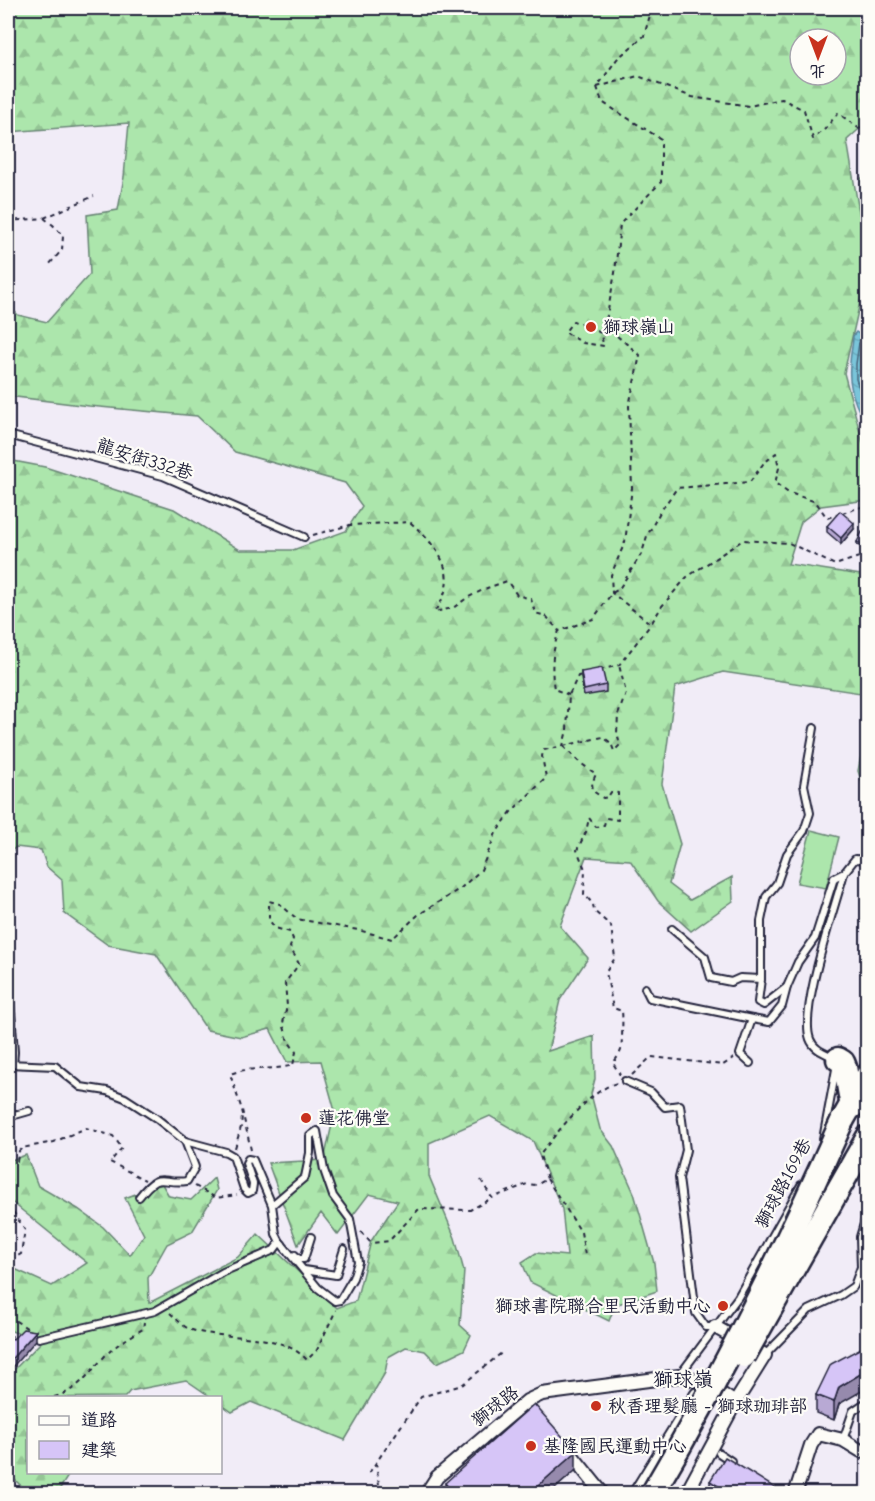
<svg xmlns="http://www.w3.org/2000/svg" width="875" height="1501" font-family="'Comic Neue','LXGW WenKai TC',sans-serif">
	<defs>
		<pattern id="forest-firs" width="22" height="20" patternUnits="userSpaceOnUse" patternTransform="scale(1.5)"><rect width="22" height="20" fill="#ace6ac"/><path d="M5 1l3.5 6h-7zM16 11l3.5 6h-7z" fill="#94c595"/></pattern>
		<pattern id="water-waves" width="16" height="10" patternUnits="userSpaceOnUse" patternTransform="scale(1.5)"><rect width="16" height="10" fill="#7ac5da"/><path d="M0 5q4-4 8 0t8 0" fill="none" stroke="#69a9bc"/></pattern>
	</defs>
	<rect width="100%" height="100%" fill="#f1ecf7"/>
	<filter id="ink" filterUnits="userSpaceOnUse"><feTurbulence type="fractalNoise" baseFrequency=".0167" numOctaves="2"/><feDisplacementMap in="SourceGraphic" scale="12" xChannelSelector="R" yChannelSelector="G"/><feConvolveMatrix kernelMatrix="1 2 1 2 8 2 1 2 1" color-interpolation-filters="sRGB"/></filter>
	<g filter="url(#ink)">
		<g fill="url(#forest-firs)" stroke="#678474" stroke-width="1.5" fill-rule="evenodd">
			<path d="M8,8H867V122L847,140L867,260V271L844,373L867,458V500L821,506L801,522L788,564L867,576V694L723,672L675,687L662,784L680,844L669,884L690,900L732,877L733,901L691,931L658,901L630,860L586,857L560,926L588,958L560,1000L548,1051L594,1036L595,1079L591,1094L600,1129L613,1146L634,1193L654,1263L657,1291L615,1305L609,1321L530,1282L522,1262L536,1253L567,1256L562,1209L533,1141L490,1116L429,1143V1176L455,1238L464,1271L460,1325L471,1335L464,1350L437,1363L425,1351L406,1347L388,1357L385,1373L345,1440L251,1402L232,1412L221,1404L220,1398L211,1397L186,1380L130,1391L125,1397L28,1398V1472L70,1473L57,1493C29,1493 25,1493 8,1472V1376L42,1341L8,1330V1266L52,1286L87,1263L8,1199V1161L26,1155L38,1186L78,1209L103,1227L130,1255L144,1235L125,1198L162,1184L169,1196L191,1200L214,1178L217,1190L192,1232L167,1244L148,1278L149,1303L238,1257L258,1234L337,1308L356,1301L371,1241L398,1201L369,1194L338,1235L321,1213L298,1245L268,1163L324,1160L335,1111L321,1061L287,1062L270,1029L241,1037L207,1030L156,954L108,945L64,913L62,880L47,867L41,850L16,847L8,854V808L13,792L8,789V460L45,467L174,509L240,550H293L346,531L362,506L345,483L235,452L197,416L89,406L8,396V305L18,315L47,322L90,274L87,215L118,210L124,177L129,123L8,132ZM800,39H836V75H800Z"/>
			<polygon points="867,725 868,798 867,798 858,771"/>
		</g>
		<g fill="#ace6ac" stroke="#678474" stroke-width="1.5">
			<polygon points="867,172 867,230 864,229 861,179"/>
			<polygon points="811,830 839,837 826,888 797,883"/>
		</g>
		<path fill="url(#water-waves)" stroke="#57849a" stroke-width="1.5" d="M867,331V423C855,409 848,384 850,365C850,354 853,346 853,336L856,332L862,336Z"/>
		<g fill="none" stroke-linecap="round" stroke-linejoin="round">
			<polyline stroke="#45637b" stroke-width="1.5" points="868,339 859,343 856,364 856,379 868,414"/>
			<g stroke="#22223b" stroke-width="10">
				<g id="service">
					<polyline points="8,435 163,476 304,537"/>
					<polyline points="672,929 705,957 711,978 731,982 740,978 761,979"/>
					<polyline points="8,971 14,1052 13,1064"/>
					<polyline points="787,987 764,1005 758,1002 761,979 761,921 766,897 777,883 787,854 804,831 810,813 804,785 814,728"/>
					<polyline points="645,988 650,998 752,1019"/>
					<path d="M835,1058C825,1053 814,1050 810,1039C799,1009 835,908 844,873L855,859L868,860"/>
					<polyline points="750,1063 740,1054 752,1019 769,1022 782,1006 787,987 798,962 815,938 834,878 844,873"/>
					<polyline points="8,1064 55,1066 81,1087 107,1091 125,1098 156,1118 185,1141 226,1152 233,1156 244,1189 248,1193 252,1191 253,1184 246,1163 248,1159 253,1160 272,1205 276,1234 280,1242 318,1288 335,1301 340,1300 353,1278 358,1262 350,1219 333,1196 324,1170 317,1131 310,1136 310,1153 305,1177 272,1205"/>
					<polyline points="625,1081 651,1092 665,1107 680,1105 686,1150 679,1178 696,1313 706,1327 715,1327"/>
					<polyline points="8,1117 29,1111"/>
					<polyline points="823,1139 836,1069"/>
					<path d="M139,1197C161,1169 160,1185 187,1181L195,1167L185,1141"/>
					<polyline points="295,1255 299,1259 304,1259 311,1237"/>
					<polyline points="304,1270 336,1275 344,1249"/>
					<polyline points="39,1338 155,1311 223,1272 274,1250 280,1242 282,1244"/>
					<polyline points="765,1355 809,1310 841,1295 854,1286 861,1267 860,1237 868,1210"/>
					<polyline points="679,1376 738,1297 801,1185"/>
					<polyline points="843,1440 853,1411 868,1401"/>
					<polyline points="719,1453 731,1461"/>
				</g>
			</g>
			<g stroke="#22223b" stroke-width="16">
				<g id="minor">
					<polyline points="566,1448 603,1494"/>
					<polyline points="426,1494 437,1477 527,1401 542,1394 679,1376 704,1382 735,1403"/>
					<polyline points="635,1494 697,1394"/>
					<polyline points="686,1494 735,1403 765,1355 715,1327"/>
					<polyline points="795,1494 811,1445 818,1434 843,1440 861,1451"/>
				</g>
			</g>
			<g stroke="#22223b" stroke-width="27">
				<g id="motorway">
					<polyline points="838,1059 843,1062 845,1067 852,1107"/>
					<polyline points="842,1121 868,1075"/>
					<polyline points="855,1160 868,1137"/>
				</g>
			</g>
			<g stroke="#22223b" stroke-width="2" stroke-dasharray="4.5 4.5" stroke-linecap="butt">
				<polyline points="652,8 644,36 617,59 597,87 602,102 661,139 661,182 620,224 615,273 605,326 640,355 629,406 632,488 625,542 611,575 612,593 651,624 662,606 687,577 743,540 789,543 835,565 868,554"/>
				<polyline points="597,87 638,76 692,97 749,106 782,99 804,110 813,139 825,129 838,113 868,135"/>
				<polyline points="44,218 94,196"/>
				<polyline points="8,221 44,218 53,225 63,236 62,250 48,266"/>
				<polyline points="600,333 591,327 573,321 565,332 583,343 604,346 600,333 605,326"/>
				<polyline points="842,513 868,505"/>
				<path d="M313,535L350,525L410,522C439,548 462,576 434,612L453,608L467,598L487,588L507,581L517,595L531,599L535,613L546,616L559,631"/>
				<polyline points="600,670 619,665 651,624"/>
				<path d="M569,695L554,689C551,668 552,651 559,631L593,619L612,593L619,589L642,553L647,536L660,512L677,488L750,482L763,464L776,453L779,468L775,483L787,492L816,502L827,518L837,515"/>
				<path d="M563,746L579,762L596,774L592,783L593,791L603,798L608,797L611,792L618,793V820L606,818L604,825L596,827L589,818L586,832L577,850L585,869L584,894L593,904L594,911L611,926L615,958L606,972L613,1008L622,1011C623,1018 622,1044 621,1050C620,1054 616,1059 613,1063L620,1075"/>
				<polyline points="563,746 603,737 611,743 614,751 620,745 617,733 618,715 626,693 619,665"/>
				<polyline points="632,1075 651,1057 723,1065 734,1058"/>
				<polyline points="235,1148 241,1127 242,1115"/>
				<path d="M251,1150L242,1110L230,1074C250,1066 273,1071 293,1065L296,1052L288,1041L283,1023L287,1006L285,983L299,964L290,947L293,939L290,932L275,928L269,920V901L280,904L297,919L358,930L392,939L418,915L461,888L481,870L496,833L511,812L546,778L542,756L544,750L563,746L567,730L569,695L578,676L583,675"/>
				<polyline points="8,1163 17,1161 19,1151 22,1148 54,1142 86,1128 113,1136 122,1148 110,1162 145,1180"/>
				<polyline points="547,1179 581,1232 585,1255"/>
				<path d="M481,1180L492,1198L527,1184L536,1185L547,1179L540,1155C556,1133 591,1089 617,1083"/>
				<polyline points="195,1186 216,1198 237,1195"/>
				<polyline points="8,1204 25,1230 21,1254 8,1262"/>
				<polyline points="361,1232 371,1243 389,1241 419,1209 470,1210 492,1198"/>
				<path d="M170,1313C176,1318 184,1328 192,1330C228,1341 279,1330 307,1360L317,1350L336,1310"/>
				<polyline points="8,1316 33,1332"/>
				<polyline points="8,1336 18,1336"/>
				<path d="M54,1397C78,1391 88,1374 104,1357C115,1345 130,1337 143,1329L144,1322"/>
				<polyline points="376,1462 379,1485 387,1494"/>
				<polyline points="369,1473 421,1397 462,1385 504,1351"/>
			</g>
			<use href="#service" stroke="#fdfcf7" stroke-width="6"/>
			<use href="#minor" stroke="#fdfcf7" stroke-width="12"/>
			<use href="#motorway" stroke="#fdfcf7" stroke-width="22"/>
			<g stroke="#22223b" stroke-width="27" stroke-linecap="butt">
				<g id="motorway-bridge">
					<polyline points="744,1356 855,1160"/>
					<path d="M652,1494C723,1374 785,1249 842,1121"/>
				</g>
			</g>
			<use href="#motorway-bridge" stroke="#fdfcf7" stroke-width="22"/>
		</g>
		<g fill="#b8a9d4" stroke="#22223b" stroke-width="1.5">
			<polygon points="827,526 854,529 841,544 827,532"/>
			<polygon points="867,535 864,548 857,545 857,542"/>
			<polygon points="581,672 606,685 606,692 584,696 581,678"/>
			<polygon points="816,1395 839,1404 834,1420 816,1413"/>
			<polygon points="576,1470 549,1494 445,1494 445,1483"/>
			<polygon points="710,1481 780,1494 710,1493"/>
		</g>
		<g fill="#968aad" stroke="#22223b" stroke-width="1.5">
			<polygon points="854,523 854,529 841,544 841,538"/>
			<polygon points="11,1211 11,1223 8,1225 8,1213"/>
			<polygon points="36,1331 36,1340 8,1372 8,1363"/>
			<polygon points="867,1370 867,1388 839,1404 834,1420 834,1402 839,1387"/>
			<polygon points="576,1452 576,1470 549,1494 529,1494"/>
		</g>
		<g fill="#d6c5f7" stroke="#22223b" stroke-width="1.5">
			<polygon points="840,511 854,523 841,538 827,526"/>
			<polygon points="862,532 867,535 867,539 864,545 857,542"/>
			<polygon points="602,668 606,685 584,690 581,672"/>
			<polygon points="8,1200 11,1211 8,1213"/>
			<polygon points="23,1329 36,1331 8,1363 8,1335 13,1339"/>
			<polygon points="863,1347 867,1348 867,1370 839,1387 834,1402 816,1395 831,1364"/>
			<polygon points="534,1404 576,1452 529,1494 454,1494 445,1483"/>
			<polygon points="725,1457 780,1491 779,1494 731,1494 710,1481"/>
		</g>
	</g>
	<g fill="#c8321e" stroke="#fdfcf7" stroke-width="2">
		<circle cx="591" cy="327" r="6"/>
		<circle cx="306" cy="1118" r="6"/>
		<circle cx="723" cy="1306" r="6"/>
		<circle cx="596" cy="1406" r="6"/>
		<circle cx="531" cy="1446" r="6"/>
	</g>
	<g text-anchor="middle" stroke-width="4.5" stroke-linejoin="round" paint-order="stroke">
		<g font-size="18" fill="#22223b" stroke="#fdfcf7" text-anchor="start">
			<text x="603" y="333">獅球嶺山</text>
			<text x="318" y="1124">蓮花佛堂</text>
			<text x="711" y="1312" text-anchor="end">獅球書院聯合里民活動中心</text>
			<text x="608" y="1412">秋香理髮廳 - 獅球珈琲部</text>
			<text x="543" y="1452">基隆國民運動中心</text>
		</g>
		<g font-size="18" fill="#22223b" stroke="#fdfcf7">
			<text transform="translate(145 459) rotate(17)" y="6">龍安街332巷</text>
			<text transform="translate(783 1183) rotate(-62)" y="6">獅球路169巷</text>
			<text transform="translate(495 1406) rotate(-38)" y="6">獅球路</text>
		</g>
		<g font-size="20" fill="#22223b" stroke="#fdfcf7">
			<text x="683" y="1386">獅球嶺</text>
		</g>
	</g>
	<rect width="875" height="1501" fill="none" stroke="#fdfcf7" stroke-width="30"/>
	<rect x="15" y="15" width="845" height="1471" fill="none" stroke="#22223b" stroke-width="2" filter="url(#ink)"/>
	<rect x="27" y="1396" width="195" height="78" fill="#fdfcf7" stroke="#a5a5ac" stroke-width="1.5"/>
	<rect x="39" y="1416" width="30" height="9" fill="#fdfcf7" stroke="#a5a5ac" stroke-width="1.5"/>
	<text x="81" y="1426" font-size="18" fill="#22223b">道路</text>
	<rect x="39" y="1441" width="30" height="18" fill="#d6c5f7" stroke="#a5a5ac" stroke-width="1.5"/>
	<text x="81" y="1456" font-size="18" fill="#22223b">建築</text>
	<g transform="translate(818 57) rotate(180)"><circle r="28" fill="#fdfcf7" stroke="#a5a5ac" stroke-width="1.5"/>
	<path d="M0-4.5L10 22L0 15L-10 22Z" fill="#c8321e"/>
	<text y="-9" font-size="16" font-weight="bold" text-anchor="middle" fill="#22223b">北</text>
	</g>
</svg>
